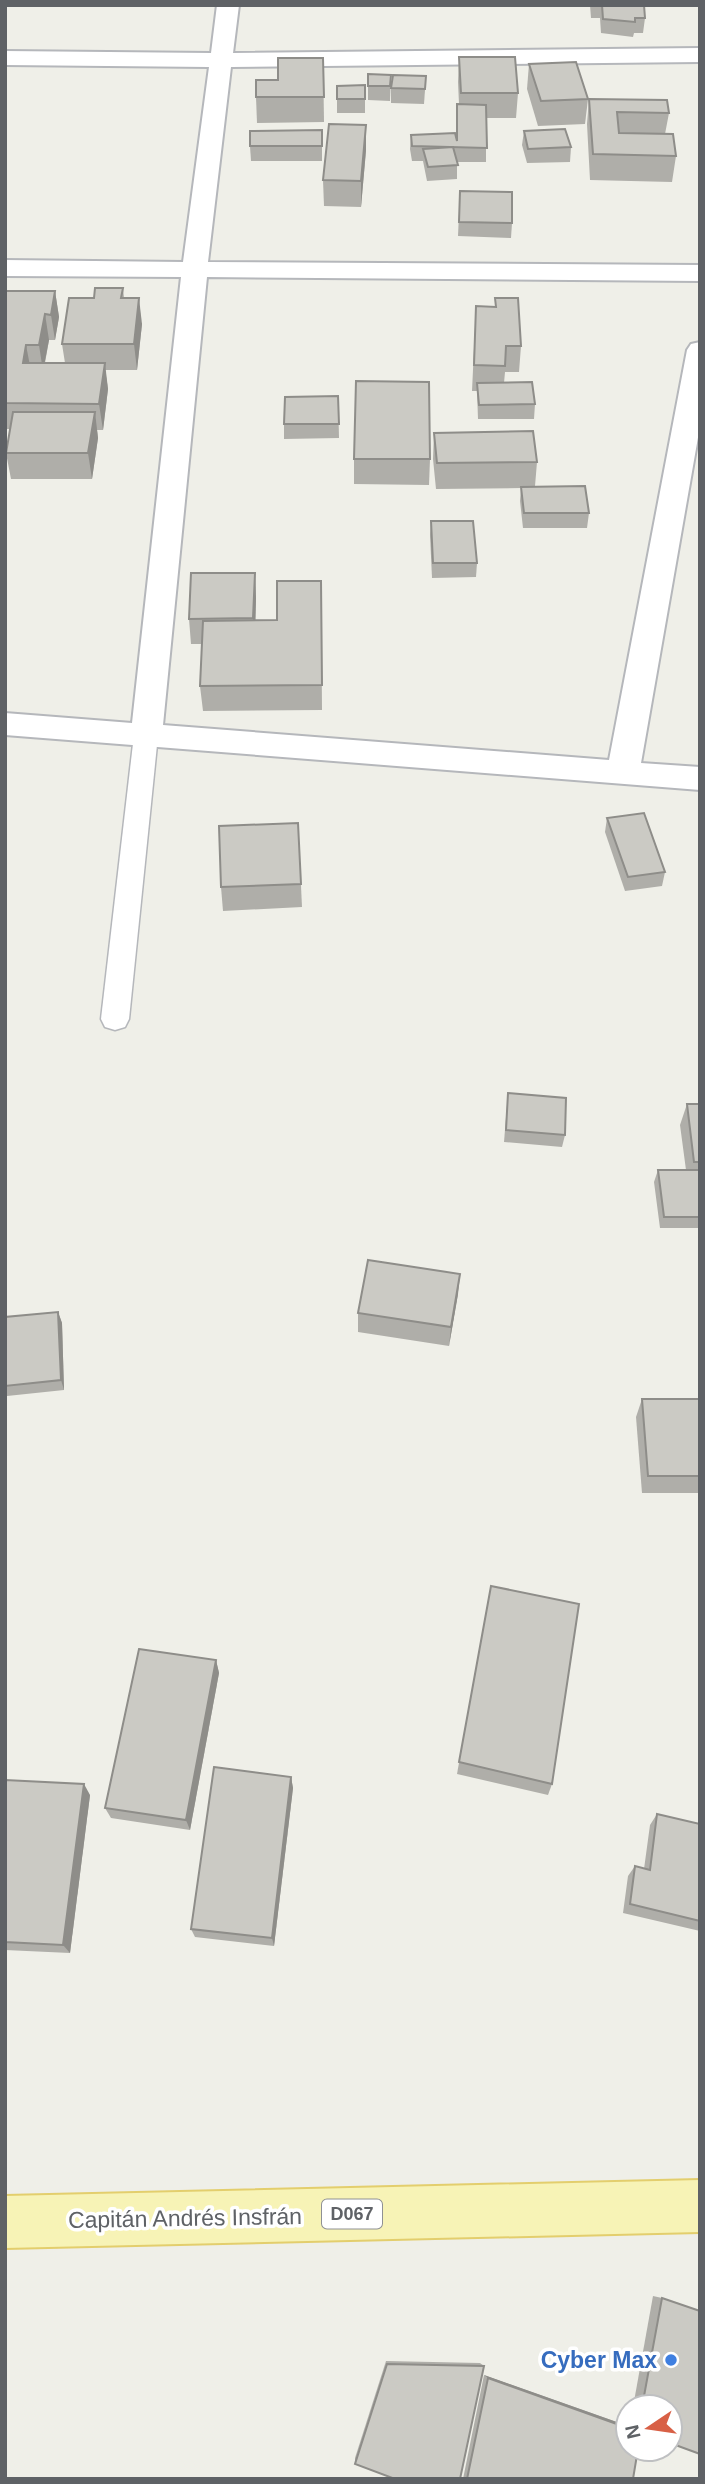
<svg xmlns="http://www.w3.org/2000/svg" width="705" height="2484" font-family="Helvetica,sans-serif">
	<rect width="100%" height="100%" fill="#efefe8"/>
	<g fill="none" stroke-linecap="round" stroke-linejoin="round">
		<g stroke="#b5b7bb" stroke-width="3">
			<polygon id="lane" points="146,726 155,729 158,735 129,1019 125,1027 115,1030 105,1027 101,1019 134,735 137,729"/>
		</g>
		<g stroke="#b5b7bb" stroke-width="4">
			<polygon id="street" points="217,5 239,5 233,53 700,48 700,62 231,67 208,262 700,265 700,281 207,277 163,725 609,760 687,350 691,344 700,342 700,426 641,763 700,767 700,790 5,735 5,713 132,723 181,277 5,276 5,260 183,262 209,67 5,65 5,51 211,53"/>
		</g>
		<g stroke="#e3ce6d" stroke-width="4">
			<polygon id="primary" points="700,2180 700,2232 5,2248 5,2196"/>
		</g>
		<use href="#lane" fill="#fff" fill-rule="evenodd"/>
		<use href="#street" fill="#fff" fill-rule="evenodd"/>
		<use href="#primary" fill="#f7f3b6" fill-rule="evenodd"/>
	</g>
	<g fill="#afaea9">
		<polygon points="590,5 602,5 645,18 643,33 634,33 633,37 601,33 600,18 591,18"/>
		<polygon points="459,57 518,93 516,118 486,118 486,162 457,162 457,179 427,181 423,161 412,161 410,149 411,135 457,139 457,104 459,104 458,82"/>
		<polygon points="323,58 324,122 257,123 256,97 278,80"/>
		<polygon points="529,64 588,99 585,124 538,126 527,89"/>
		<polygon points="368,74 391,75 390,101 368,100"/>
		<polygon points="426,76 424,104 391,103 391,88"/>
		<polygon points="365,85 365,113 337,113 337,86"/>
		<polygon points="589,99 669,113 665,134 676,156 672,182 590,180 587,124"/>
		<polygon points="322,130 322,161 251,161 250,146"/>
		<polygon points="524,131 571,147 570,162 527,163 522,145"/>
		<polygon points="366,150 361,207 324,206 323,180"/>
		<polygon points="460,191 512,223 511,238 458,236"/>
		<polygon points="123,288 124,298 142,324 137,370 105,370 108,389 103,430 97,430 98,438 92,479 11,479 6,453 10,429 5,429 5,291 55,291 59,317 55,340 49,340 45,363 65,363 62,344 94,298"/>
		<polygon points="495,298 521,346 519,372 505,372 504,383 535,404 534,419 478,419 477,391 472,391 476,306 495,307"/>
		<polygon points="338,396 339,438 284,439 284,424"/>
		<polygon points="434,433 537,462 535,486 589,513 587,528 523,528 520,501 521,488 436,489 433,459"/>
		<polygon points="354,459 430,459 429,485 354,484"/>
		<polygon points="431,521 477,563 476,577 432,578 430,535"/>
		<polygon points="255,573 256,598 255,621 277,620 321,581 322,710 203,711 200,686 202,644 191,644 189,619"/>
		<polygon points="700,643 700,662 698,653"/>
		<polygon points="607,818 665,872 662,886 625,891 605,832"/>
		<polygon points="298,823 302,907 223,911 221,887"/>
		<polygon points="508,1093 565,1135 562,1147 504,1142"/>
		<polygon points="687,1104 700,1104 700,1228 660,1228 654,1182 658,1170 686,1170 680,1125"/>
		<polygon points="458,1294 449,1346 358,1332 358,1313"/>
		<polygon points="58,1312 62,1323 64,1390 7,1396 5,1392 5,1317"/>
		<polygon points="642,1399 700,1399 700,1493 642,1493 636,1417"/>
		<polygon points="488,1601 552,1784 548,1795 457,1774"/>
		<polygon points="216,1660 219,1673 190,1830 111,1818 105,1808"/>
		<polygon points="291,1777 293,1788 274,1946 195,1937 191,1929"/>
		<polygon points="5,1780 90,1795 70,1953 5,1950"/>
		<polygon points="657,1814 700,1824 700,1931 623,1913 628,1876 635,1866 644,1869 650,1825"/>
		<polygon points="653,2296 662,2298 670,2407 633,2407"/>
		<polygon points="386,2361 480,2363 484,2366 355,2464 355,2458"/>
		<polygon points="484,2375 628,2426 628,2449 633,2479 463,2479"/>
	</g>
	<g fill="#8e8d89">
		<polygon points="366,125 366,150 361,207 361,181"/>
		<polygon points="55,291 59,317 55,340 51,315"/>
		<polygon points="139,298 142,324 137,370 134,344"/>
		<polygon points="45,314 49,340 43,371 39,345"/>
		<polygon points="26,345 31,371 23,363"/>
		<polygon points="105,363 108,389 103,430 99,404"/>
		<polygon points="95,412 98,438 92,479 88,453"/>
		<polygon points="255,573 256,598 255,643 253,618"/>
		<polygon points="460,1274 458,1294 449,1346 451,1327"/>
		<polygon points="58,1312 62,1323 64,1390 61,1380"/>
		<polygon points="216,1660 219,1673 190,1830 186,1820"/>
		<polygon points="291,1777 293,1788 274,1946 272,1938"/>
		<polygon points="84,1784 90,1795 70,1953 63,1945"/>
		<polygon points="484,2375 628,2426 628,2428 488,2378"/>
	</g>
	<g fill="#cbcac4" stroke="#8e8d89" stroke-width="2">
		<polygon points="602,5 644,5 645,18 635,18 635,22 603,19"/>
		<polygon points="459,57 515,57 518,93 461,93"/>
		<polygon points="278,58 323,58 324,97 256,97 256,80 278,80"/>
		<polygon points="576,62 588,99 541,101 529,64"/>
		<polygon points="368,74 391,75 390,86 368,86"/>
		<polygon points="393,75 426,76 425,89 391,88"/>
		<polygon points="365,85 365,99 337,99 337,86"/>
		<polygon points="589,99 667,100 669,113 617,112 619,133 673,134 676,156 593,154"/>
		<polygon points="457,104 486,105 487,148 412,146 411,135 455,133 457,141"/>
		<polygon points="329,124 366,125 361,181 323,180"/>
		<polygon points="565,129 571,147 528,149 524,131"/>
		<polygon points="322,130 322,146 250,146 250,131"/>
		<polygon points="453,147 458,165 428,167 423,149"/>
		<polygon points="460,191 512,192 512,223 459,222"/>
		<polygon points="95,288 123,288 121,298 139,298 134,344 62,344 69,298 94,298"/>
		<polygon points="5,291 55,291 51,315 45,314 39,345 26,345 23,363 105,363 99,404 5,403"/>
		<polygon points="495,298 518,298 521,346 506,346 505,366 474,365 476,306 496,307"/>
		<polygon points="356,381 429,382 430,459 354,459"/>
		<polygon points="532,382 535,404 479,405 477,383"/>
		<polygon points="338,396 339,424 284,424 285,397"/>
		<polygon points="13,412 95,412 88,453 6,453"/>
		<polygon points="533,431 537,462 437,463 434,433"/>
		<polygon points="585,486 589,513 524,513 521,487"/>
		<polygon points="431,521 473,521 477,563 433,563"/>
		<polygon points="191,573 255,573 253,618 189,619"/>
		<polygon points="277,581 321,581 322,685 200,686 203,621 277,620"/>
		<polygon points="644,813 665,872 628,877 607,818"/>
		<polygon points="298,823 301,884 221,887 219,826"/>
		<polygon points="508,1093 566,1098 565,1135 506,1130"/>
		<polygon points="687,1104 700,1104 700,1162 694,1162"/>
		<polygon points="658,1170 700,1170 700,1217 664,1217"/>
		<polygon points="368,1260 460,1274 451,1327 358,1313"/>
		<polygon points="58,1312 61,1380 5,1386 5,1317"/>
		<polygon points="642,1399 700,1399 700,1476 648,1476"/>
		<polygon points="491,1586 579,1604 552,1784 459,1762"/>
		<polygon points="139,1649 216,1660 186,1820 105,1808"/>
		<polygon points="214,1767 291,1777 272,1938 191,1929"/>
		<polygon points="5,1780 84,1784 63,1945 5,1942"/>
		<polygon points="657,1814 700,1824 700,1921 630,1904 635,1866 650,1870"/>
		<polygon points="662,2298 700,2311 700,2454 670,2443 670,2407 642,2407"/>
		<polygon points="387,2364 484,2366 460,2479 395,2479 355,2464"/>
		<polygon points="488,2378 628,2428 628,2449 638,2449 633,2479 467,2479"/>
	</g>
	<circle fill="#3f7fe0" stroke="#fff" stroke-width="2.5" cx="671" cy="2360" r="7"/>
	<g text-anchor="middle" stroke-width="7" stroke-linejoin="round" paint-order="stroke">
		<rect fill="#fff" stroke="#8f9194" stroke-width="2" x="322" y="2199.5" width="60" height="29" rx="5"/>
		<g font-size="18" font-weight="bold" fill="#5f6266">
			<text x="352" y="2220">D067</text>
		</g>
		<g font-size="23" fill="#5f6266" stroke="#fff">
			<text transform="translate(185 2218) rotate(-1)" y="8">Capitán Andrés Insfrán</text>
		</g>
		<g font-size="23" font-weight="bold" fill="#366cbe" stroke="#fff" text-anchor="end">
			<text x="657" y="2368">Cyber Max</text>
		</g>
	</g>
	<rect width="705" height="2484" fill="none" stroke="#5f6266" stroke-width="14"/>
	<g transform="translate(649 2428) rotate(257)"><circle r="33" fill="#ffffff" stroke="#bfc0c2" stroke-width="2"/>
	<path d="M0-5L12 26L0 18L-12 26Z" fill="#d86046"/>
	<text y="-10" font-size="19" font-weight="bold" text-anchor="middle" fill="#5f6266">N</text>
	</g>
</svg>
